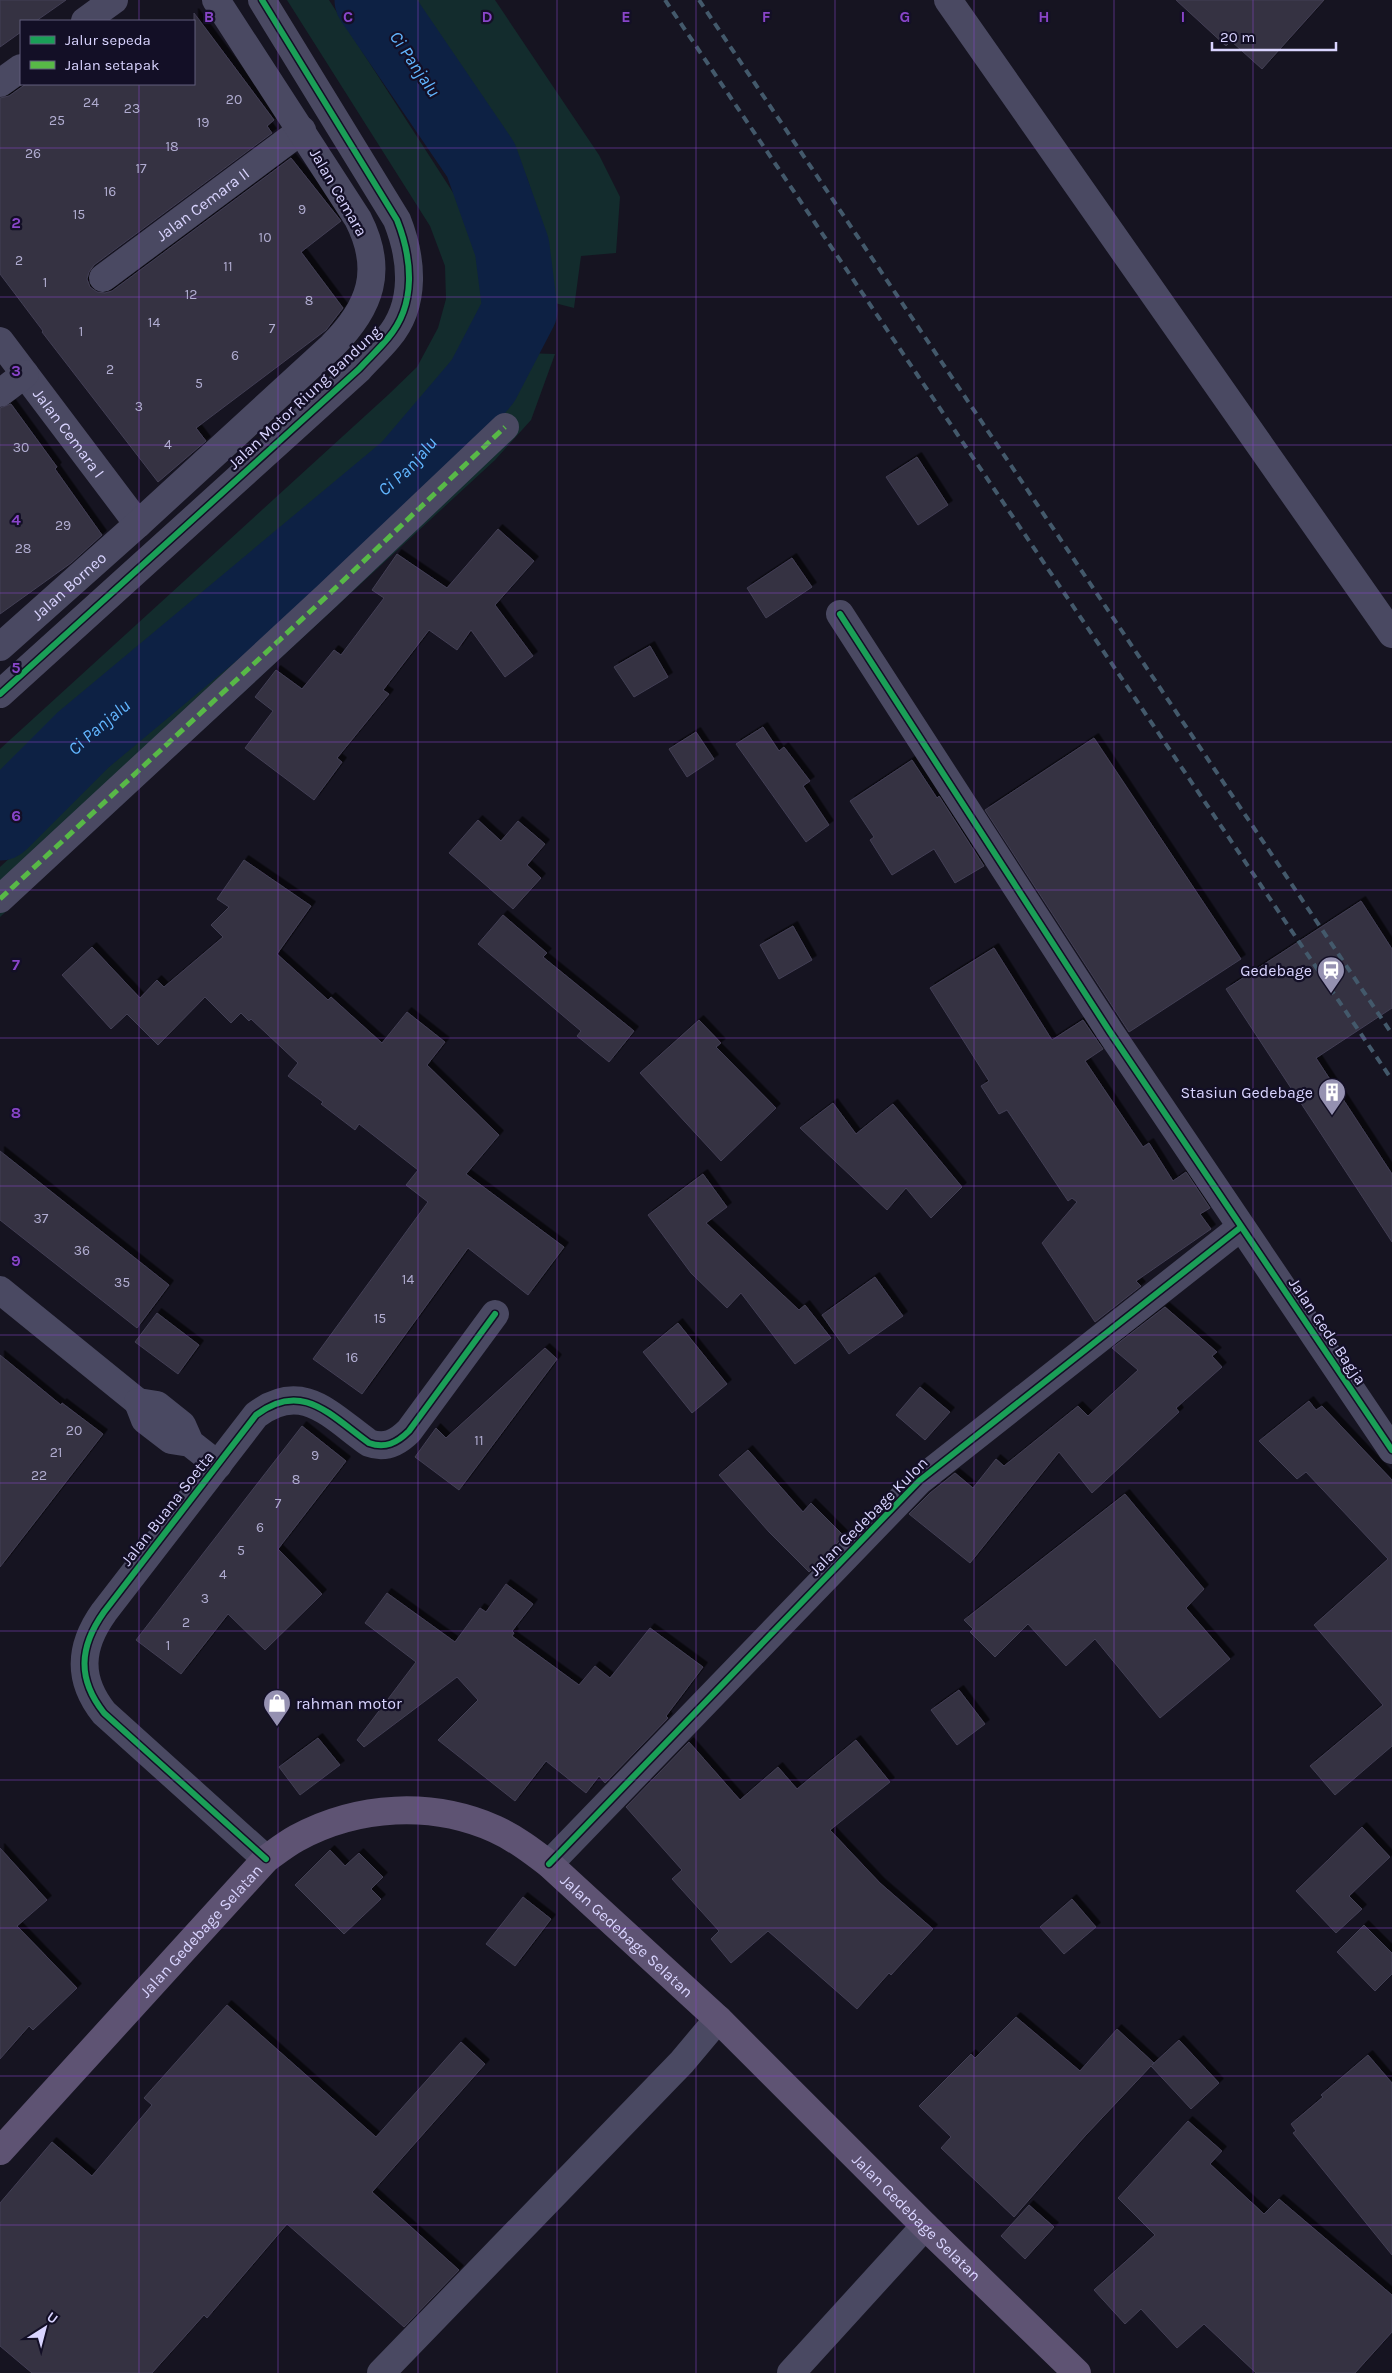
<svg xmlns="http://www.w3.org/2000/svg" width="1392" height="2373" font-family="Karla,sans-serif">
	<defs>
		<filter id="shadow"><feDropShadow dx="4.5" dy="-4.5" stdDeviation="0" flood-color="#0009"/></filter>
	</defs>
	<rect width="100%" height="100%" fill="#161421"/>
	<g fill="#132c2d">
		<polygon points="287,0 329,0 461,205 486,256 490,307 477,358 450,398 420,431 0,814 0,749 388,395 417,367 438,328 446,299 445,266 430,226"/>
		<polygon points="407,0 495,0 599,155 620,197 616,253 581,256 574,308 543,300 546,238 527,178"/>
		<polygon points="524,353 555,354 531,420 495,460 0,917 0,867 479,425 495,403 513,363"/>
	</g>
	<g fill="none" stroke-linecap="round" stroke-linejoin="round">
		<path stroke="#0d2144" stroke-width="75" id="s1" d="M0,823L83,740L408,469L483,381L520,310L512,247L481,160L372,0"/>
	</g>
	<g fill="#343243" stroke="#433f54" filter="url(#shadow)">
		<polygon points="0,0 66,0 36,21 21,21 21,32 0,47"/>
		<polygon points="1176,0 1324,0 1262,69 1231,41 1226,46"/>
		<polygon points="194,13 274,120 267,126 272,133 94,265 89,272 87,279 90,287 97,292 105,293 112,291 291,158 341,221 301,252 343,308 326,330 196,428 206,441 158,482 42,332 43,331 0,274 0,98 9,96 26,84 194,84"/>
		<polygon points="11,404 57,467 55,469 102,535 71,563 0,614 0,408"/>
		<polygon points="917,457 948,505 918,525 886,477"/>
		<polygon points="498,529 534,561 495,605 533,656 505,677 471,630 457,650 429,630 383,690 389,694 337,758 342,762 314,800 245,748 273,711 255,697 276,670 302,689 334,650 341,655 384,598 372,590 397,554 447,588"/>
		<polygon points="792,558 812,587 766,618 747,588"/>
		<polygon points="650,646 668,677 634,697 614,667"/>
		<polygon points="763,727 779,751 784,747 810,781 803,786 829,825 806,842 736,744"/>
		<polygon points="696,732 714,759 687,777 669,749"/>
		<polygon points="1094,738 1241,959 1129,1032 985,810"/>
		<polygon points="912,760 937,798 939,796 984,866 955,883 934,849 892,875 870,840 874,837 850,801"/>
		<polygon points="478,820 501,841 518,821 545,844 527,865 541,878 513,909 449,853"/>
		<polygon points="244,860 311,906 277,954 328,1000 331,997 382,1043 407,1012 445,1042 427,1065 499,1135 466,1174 564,1247 528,1295 468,1248 362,1394 313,1359 428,1202 406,1185 418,1170 359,1124 355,1130 321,1104 323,1102 288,1076 298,1063 251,1019 249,1021 241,1013 231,1023 205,997 158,1045 127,1014 111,1029 62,975 92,947 140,998 157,980 164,987 223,937 211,925 229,907 217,899"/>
		<polygon points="1361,901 1392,949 1392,1008 1316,1058 1392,1174 1392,1242 1226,989"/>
		<polygon points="503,915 547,953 543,957 634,1031 609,1062 577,1036 581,1031 478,944"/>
		<polygon points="793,926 812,960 779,979 760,945"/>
		<polygon points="994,948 1052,1040 1083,1020 1103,1049 1085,1061 1143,1147 1149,1143 1173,1181 1186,1172 1210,1208 1200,1214 1211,1229 1136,1281 1141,1286 1095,1322 1042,1243 1077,1202 1072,1198 1068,1201 1007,1110 999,1114 981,1086 989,1081 930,988"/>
		<polygon points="699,1020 721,1043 716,1047 776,1108 721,1161 640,1073"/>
		<polygon points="833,1103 856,1134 893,1104 962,1187 931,1218 906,1188 887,1210 800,1128"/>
		<polygon points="0,1151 169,1285 137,1328 0,1220"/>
		<polygon points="703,1174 727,1207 706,1223 799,1310 805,1305 831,1338 795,1364 741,1293 727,1308 691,1273 648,1215"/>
		<polygon points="875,1277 903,1316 849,1354 822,1315"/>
		<polygon points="1165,1307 1217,1352 1212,1356 1222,1367 1176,1408 1179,1412 1092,1493 1059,1452 970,1563 909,1514 930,1493 955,1473 973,1488 996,1459 1004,1466 1078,1406 1088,1416 1138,1370 1112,1348"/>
		<polygon points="157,1313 199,1345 178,1374 135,1342"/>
		<polygon points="678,1323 727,1384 692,1413 643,1352"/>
		<polygon points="545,1348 557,1359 459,1490 415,1457 436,1428 446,1438"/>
		<polygon points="0,1355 61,1405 62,1403 103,1434 0,1567"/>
		<polygon points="920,1387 950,1412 925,1440 896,1415"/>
		<polygon points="1309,1401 1316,1410 1322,1406 1392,1480 1392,1746 1335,1795 1310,1766 1383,1705 1314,1625 1388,1559 1306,1472 1297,1479 1259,1441"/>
		<polygon points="302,1426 346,1461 278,1549 322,1594 265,1650 228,1614 181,1674 136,1640"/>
		<polygon points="748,1450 803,1512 811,1503 844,1536 809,1572 769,1532 719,1475"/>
		<polygon points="1125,1494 1204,1589 1186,1608 1230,1659 1160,1718 1095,1639 1066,1666 1028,1624 995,1657 970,1632 973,1629 964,1620"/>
		<polygon points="506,1584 533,1604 512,1631 514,1633 512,1636 579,1685 595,1666 610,1678 650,1628 703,1667 666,1716 668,1718 605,1783 599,1776 586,1793 546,1761 515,1801 438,1740 478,1700 457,1677 364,1747 357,1740 416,1662 365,1623 387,1593 455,1642 480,1608 486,1612"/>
		<polygon points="959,1690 985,1724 957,1745 931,1710"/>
		<polygon points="318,1738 340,1765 300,1795 279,1767"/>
		<polygon points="856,1740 890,1782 830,1830 880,1883 933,1929 891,1975 889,1973 857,2009 768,1931 731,1963 711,1939 719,1931 672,1879 682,1870 626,1807 689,1742 740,1800 778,1767 797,1789"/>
		<polygon points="1362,1827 1390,1857 1349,1896 1362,1909 1336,1933 1296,1891"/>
		<polygon points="0,1848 47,1900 17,1926 77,1988 33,2030 29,2026 0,2059"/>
		<polygon points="330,1850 345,1866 359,1853 383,1877 371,1889 381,1899 344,1934 295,1885"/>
		<polygon points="523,1897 551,1919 515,1966 486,1944"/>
		<polygon points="1072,1899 1096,1927 1064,1954 1040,1927"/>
		<polygon points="1364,1925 1392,1953 1392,1974 1375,1991 1337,1952"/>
		<polygon points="227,2005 376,2137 461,2042 485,2064 372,2192 459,2270 404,2327 287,2224 207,2318 204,2315 152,2373 32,2373 0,2346 0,2203 52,2142 92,2176 152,2105 144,2098"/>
		<polygon points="1016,2017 1080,2071 1117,2029 1154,2063 1152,2065 1179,2040 1219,2083 1191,2109 1151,2066 1085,2136 1014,2217 941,2148 951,2137 919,2106 971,2054 975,2058"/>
		<polygon points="1368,2055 1392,2083 1392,2255 1293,2133 1296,2131 1291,2124 1323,2097 1321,2095"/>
		<polygon points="1188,2121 1222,2151 1210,2164 1264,2214 1279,2199 1392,2295 1392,2332 1355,2373 1256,2373 1204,2324 1177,2348 1141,2309 1125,2324 1094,2290 1155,2235 1118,2198"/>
		<polygon points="1029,2205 1054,2227 1025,2259 1001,2236"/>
	</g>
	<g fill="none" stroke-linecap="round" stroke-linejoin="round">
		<g stroke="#4a4962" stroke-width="28">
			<polyline points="948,0 1392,634"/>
			<polyline points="85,21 114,0"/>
			<polyline points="0,83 21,68"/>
			<path id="s2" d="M103,278L302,130"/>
			<path id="s3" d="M0,341L138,524"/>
			<polyline points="0,393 25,374"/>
			<polyline points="840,614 1110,1032 1392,1450"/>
			<path id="s4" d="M0,647L138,524L332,346C371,307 384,270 358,219L216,0"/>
			<path d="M0,694L359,369C369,358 379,349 388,338C417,304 412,258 397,220L262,0"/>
			<polyline points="0,899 327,596 505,427"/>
			<polyline points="0,1290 138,1402"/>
			<polyline points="190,1443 171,1440 145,1420 138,1402 157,1405 182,1425 190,1443 218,1465"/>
			<path d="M266,1859L104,1713C77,1679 79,1647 104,1612L256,1415C302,1380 330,1415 369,1443C385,1449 397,1443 409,1431L495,1314"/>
			<polyline points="549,1864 919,1481 1241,1227"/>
			<polyline points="381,2373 682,2062 718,2019"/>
			<polyline points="791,2373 925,2226"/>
		</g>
		<path stroke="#5e5373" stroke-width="28" id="s5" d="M0,2151L266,1859C276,1852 286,1844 297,1838C358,1805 432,1801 495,1829C515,1838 532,1851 549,1864L718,2019L925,2226L1077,2373"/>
		<g stroke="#43596b" stroke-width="4" stroke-dasharray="8 6" stroke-linecap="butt">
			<polyline points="665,0 1392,1080"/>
			<polyline points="699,0 1392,1034"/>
		</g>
		<polyline stroke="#58b947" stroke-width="5" stroke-dasharray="10 5" stroke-linecap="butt" points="0,899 327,596 505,427"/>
		<g stroke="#130f26" stroke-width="9">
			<g id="cycleway">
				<polyline points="840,614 1110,1032 1392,1450"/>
				<path d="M0,694L359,369C369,358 379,349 388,338C417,304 412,258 397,220L262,0"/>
				<path d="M266,1859L104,1713C77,1679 79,1647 104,1612L256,1415C302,1380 330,1415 369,1443C385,1449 397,1443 409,1431L495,1314"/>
				<polyline points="549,1864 919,1481 1241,1227"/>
			</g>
		</g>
		<use href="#cycleway" stroke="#1a9f57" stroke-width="6"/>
	</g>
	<path fill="none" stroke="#8945c9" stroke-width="1" stroke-opacity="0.55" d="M139,0V21M278,0V2373M418,0V2373M557,0V2373M696,0V2373M835,0V2373M974,0V2373M1114,0V2373M1253,0V2373M139,84V2373M0,148H1392M0,297H1392M0,445H1392M0,593H1392M0,742H1392M0,890H1392M0,1038H1392M0,1186H1392M0,1335H1392M0,1483H1392M0,1631H1392M0,1780H1392M0,1928H1392M0,2076H1392M0,2225H1392"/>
	<defs>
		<g id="station-pin" transform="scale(1.4375)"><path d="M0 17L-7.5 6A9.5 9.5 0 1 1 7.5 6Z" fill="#9591b1" stroke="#130f26"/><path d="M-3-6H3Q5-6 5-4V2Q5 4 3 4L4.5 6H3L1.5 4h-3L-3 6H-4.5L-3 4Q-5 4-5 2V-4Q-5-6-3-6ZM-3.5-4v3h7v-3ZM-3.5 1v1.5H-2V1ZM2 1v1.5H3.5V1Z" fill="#fff"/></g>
		<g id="building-pin" transform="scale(1.4375)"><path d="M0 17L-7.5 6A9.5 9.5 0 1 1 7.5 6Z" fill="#9591b1" stroke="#130f26"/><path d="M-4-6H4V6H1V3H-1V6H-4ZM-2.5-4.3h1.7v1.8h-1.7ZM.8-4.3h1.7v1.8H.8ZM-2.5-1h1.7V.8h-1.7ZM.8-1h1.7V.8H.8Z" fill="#fff"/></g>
		<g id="shop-pin" transform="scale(1.4375)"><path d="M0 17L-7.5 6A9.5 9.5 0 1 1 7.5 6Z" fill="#9591b1" stroke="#130f26"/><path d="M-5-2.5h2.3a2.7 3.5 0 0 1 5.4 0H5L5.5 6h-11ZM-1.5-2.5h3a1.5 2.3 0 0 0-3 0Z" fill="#fff"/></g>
	</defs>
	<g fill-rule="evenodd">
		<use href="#station-pin" x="1331" y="970"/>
		<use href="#building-pin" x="1332" y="1092"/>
		<use href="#shop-pin" x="277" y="1703"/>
	</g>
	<g text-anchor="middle" stroke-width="4.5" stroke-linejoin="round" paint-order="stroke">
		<g font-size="14" fill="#b0acd0">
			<text x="234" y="104">20</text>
			<text x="91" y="107">24</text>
			<text x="132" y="113">23</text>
			<text x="57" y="125">25</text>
			<text x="203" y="127">19</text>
			<text x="172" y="151">18</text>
			<text x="33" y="158">26</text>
			<text x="141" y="173">17</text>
			<text x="110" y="196">16</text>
			<text x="302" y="214">9</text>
			<text x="79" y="219">15</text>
			<text x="265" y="242">10</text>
			<text x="19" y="265">2</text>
			<text x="228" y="271">11</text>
			<text x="45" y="287">1</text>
			<text x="191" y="299">12</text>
			<text x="309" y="305">8</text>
			<text x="154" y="327">14</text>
			<text x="272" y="333">7</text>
			<text x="81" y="336">1</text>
			<text x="235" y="360">6</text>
			<text x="110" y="374">2</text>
			<text x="199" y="388">5</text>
			<text x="139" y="411">3</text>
			<text x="168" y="449">4</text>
			<text x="21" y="452">30</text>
			<text x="63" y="530">29</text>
			<text x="23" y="553">28</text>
			<text x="41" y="1223">37</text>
			<text x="82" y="1255">36</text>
			<text x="408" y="1284">14</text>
			<text x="122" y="1287">35</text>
			<text x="380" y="1323">15</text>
			<text x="352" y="1362">16</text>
			<text x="74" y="1435">20</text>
			<text x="479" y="1445">11</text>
			<text x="56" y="1457">21</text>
			<text x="315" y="1460">9</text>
			<text x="39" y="1480">22</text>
			<text x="296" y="1484">8</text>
			<text x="278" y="1508">7</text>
			<text x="260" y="1532">6</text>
			<text x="241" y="1555">5</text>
			<text x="223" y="1579">4</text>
			<text x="205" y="1603">3</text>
			<text x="186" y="1627">2</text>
			<text x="168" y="1650">1</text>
		</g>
		<g font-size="16" fill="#d9d4ff" stroke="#130f26">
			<text transform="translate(339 192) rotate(60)" y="6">Jalan Cemara</text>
			<text dy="6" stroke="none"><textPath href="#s2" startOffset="124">Jalan Cemara II</textPath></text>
			<text transform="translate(304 397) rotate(-43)" y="6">Jalan Motor Riung Bandung</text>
			<text dy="6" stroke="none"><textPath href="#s3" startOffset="115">Jalan Cemara I</textPath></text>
			<text dy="6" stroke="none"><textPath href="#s4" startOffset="92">Jalan Borneo</textPath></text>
			<text transform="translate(1328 1331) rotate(56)" y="6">Jalan Gede Bagja</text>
			<text transform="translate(167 1508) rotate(-52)" y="6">Jalan Buana Soetta</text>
			<text transform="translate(868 1516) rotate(-45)" y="6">Jalan Gedebage Kulon</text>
			<text dy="6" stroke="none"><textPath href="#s5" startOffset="298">Jalan Gedebage Selatan</textPath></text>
			<text dy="6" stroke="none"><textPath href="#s5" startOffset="808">Jalan Gedebage Selatan</textPath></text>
			<text dy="6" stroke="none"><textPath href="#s5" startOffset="1212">Jalan Gedebage Selatan</textPath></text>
		</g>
		<g font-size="16" fill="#d9d4ff" stroke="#130f26" text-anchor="end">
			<text x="1312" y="976">Gedebage</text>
			<text x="1313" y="1098">Stasiun Gedebage</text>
			<text x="296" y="1709" text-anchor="start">rahman motor</text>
		</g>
		<g font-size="18" font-style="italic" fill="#62b6ff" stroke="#130f26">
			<text transform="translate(415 64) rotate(56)" y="6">Ci Panjalu</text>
			<text dy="6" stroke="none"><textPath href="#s1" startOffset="542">Ci Panjalu</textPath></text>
			<text dy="6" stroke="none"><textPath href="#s1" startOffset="138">Ci Panjalu</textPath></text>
		</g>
	</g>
	<g font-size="16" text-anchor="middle" font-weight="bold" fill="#8945c9" stroke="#130f26" stroke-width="4.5" stroke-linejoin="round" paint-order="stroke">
		<text x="209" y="22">B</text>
		<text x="348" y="22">C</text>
		<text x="487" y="22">D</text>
		<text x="626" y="22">E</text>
		<text x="766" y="22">F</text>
		<text x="905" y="22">G</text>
		<text x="1044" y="22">H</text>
		<text x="1183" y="22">I</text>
		<text x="16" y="228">2</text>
		<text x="16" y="376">3</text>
		<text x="16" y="525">4</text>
		<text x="16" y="673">5</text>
		<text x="16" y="821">6</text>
		<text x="16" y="970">7</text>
		<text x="16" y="1118">8</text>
		<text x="16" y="1266">9</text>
	</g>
	<rect x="20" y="20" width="175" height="65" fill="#130f26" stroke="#625e7d"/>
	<rect x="30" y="36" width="25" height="8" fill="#1a9f57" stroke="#625e7d"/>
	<text x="65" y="45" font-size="15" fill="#d9d4ff">Jalur sepeda</text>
	<rect x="30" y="61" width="25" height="8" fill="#58b947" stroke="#625e7d"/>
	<text x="65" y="70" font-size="15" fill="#d9d4ff">Jalan setapak</text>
	<g transform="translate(45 2328) rotate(36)" stroke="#130f26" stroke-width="4" paint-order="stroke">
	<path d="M0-4L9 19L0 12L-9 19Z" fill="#d9d4ff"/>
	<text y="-8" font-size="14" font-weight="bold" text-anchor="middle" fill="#d9d4ff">U</text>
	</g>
	<path d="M1212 42v8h124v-8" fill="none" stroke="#d9d4ff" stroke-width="2.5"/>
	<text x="1220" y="42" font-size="15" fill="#d9d4ff" stroke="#130f26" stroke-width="4" paint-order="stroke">20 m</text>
</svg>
